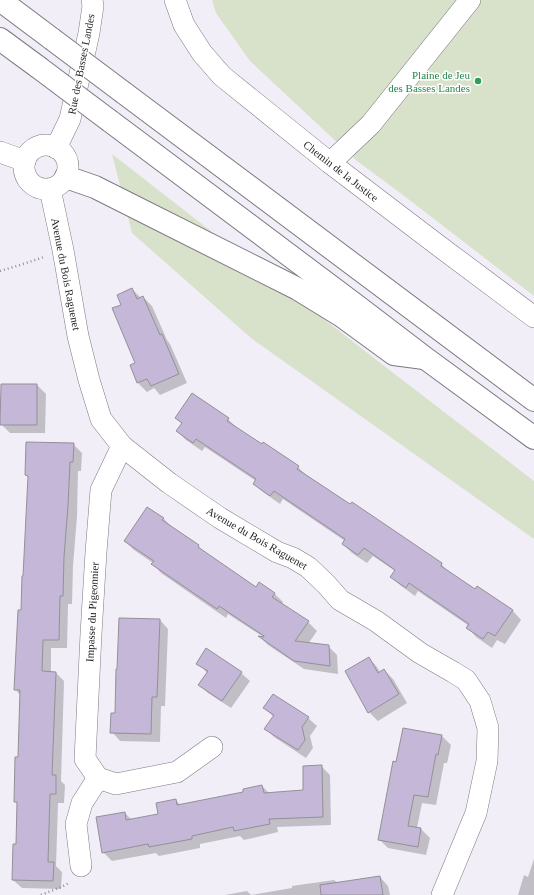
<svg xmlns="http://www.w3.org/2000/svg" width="534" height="895" font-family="Georgia,serif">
	<rect width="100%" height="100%" fill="#f2eef8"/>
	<g fill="#d8e1c9">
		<polygon points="212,0 534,0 534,296 403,195 357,161 250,61 216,13"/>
		<polygon points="112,154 379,362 534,481 534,539 251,338 132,233"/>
	</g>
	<g fill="#0003">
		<polygon points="132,289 141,298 143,297 152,306 167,340 170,344 187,383 160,395 154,388 147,392 138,383 136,363 122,305"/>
		<polygon points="37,385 46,394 45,433 10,433 1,424"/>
		<polygon points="192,395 228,419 237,428 262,446 263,444 298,467 307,476 441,564 450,573 475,590 477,587 513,611 521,620 505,644 497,640 492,648 476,637 468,628 469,626 418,591 415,596 400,585 391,577 395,571 373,556 367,563 352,553 343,544 345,541 283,499 280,504 263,492 254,484 256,481 205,447 202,451 186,440 177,431 182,424 176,418"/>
		<polygon points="73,444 82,453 81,471 78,471 77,516 73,566 72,604 68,604 67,648 51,648 51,672 56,673 64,681 61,781 65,785 64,803 58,803 56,866 62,872 61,889 22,888 13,880 17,845 18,805 15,801 18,759 20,695 15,689 22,611 29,477 26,475"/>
		<polygon points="163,518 172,527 198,546 208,555 256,588 274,593 283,602 282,604 308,622 317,631 308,644 328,646 337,655 338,674 304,669 268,645 261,638 265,638 228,614 226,618 161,573 153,564 153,563 134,550 125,541"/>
		<polygon points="160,620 168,629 165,706 161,706 160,742 120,741 112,732 116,714"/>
		<polygon points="369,658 377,667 380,672 384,670 393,679 407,703 378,721 369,712"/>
		<polygon points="198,663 241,673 250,681 231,708 208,693 199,685 207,673"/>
		<polygon points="264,708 308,718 317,726 310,736 313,748 306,758 274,737 266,729 274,717"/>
		<polygon points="442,736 451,745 447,763 444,763 436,805 422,803 417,828 421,829 430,838 426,855 388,848 379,839"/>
		<polygon points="321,766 330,775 331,825 277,827 278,832 244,840 240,836 200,844 200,848 159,856 156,853 112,861 103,852 125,813 132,820 160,815 176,800 181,806 244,793 262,786 269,793 304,791"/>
		<polygon points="534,859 534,895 518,895 524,875 528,877"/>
		<polygon points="380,877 388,886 390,895 225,895 247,891 251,895 292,888 292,886 334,880 338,883"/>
	</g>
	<g fill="#c4b7d7" stroke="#949099">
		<polygon points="132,288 137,299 143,296 160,335 162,334 179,374 151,386 147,379 137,383 130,365 135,363 112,308 121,305 117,295"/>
		<polygon points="1,384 37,384 37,425 0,425"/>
		<polygon points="192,393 229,418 227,421 262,444 263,442 299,466 297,469 350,504 352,502 442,563 441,566 475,589 477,586 513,610 495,636 488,632 483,639 466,628 469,624 409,583 406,588 390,577 395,570 364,548 358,555 342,544 345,539 274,491 270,496 253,484 256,479 196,439 193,443 176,431 182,423 175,418"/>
		<polygon points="26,442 74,443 73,462 70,462 68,506 64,557 63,596 60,596 59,640 43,640 42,671 56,672 52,775 56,775 56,794 50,794 48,862 54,862 53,881 12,880 13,844 16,844 17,802 14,802 15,757 18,757 20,690 14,690 18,610 21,610 22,576 23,576 28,476 25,475"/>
		<polygon points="147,507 164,518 162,520 199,545 198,547 256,587 259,582 275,593 272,597 309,621 295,641 329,645 330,666 294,661 258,636 264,637 264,636 219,606 217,609 151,564 154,561 124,541"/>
		<polygon points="119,618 160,619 157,697 152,697 151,734 110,733 111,713 115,713 116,669 117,669"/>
		<polygon points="206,648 242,672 222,701 198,685 208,671 196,664"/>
		<polygon points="369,657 378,673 384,669 399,694 368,713 345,671"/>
		<polygon points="273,694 309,717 302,727 305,740 298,750 264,729 274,715 263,708"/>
		<polygon points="403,728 442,735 438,755 436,754 428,797 414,795 408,826 421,828 418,847 378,840 393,761 396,762"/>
		<polygon points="322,765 323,817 269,819 270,824 234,831 233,827 192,836 192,839 149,847 148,844 102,853 96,817 125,812 126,820 158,814 156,803 176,799 177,805 243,792 243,789 262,785 264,793 303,790 303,766"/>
		<polygon points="380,876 383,895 321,895 320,885"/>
	</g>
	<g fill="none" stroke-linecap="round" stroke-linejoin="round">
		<g stroke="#7d7982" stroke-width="22">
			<g id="minor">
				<polyline points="175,0 184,25 202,53 222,76 330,163 439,246 534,317"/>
				<circle cx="46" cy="167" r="22"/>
				<polyline points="56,148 70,119 89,33 93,6 92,0"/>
				<polyline points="0,152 25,161"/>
				<polyline points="330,163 371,124 470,0"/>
				<polyline points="50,189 63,250 78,336 89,380 101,419 122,446 169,483 220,518 277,552 293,558 308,567 326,584 340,600 376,621 420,653 453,672 466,680 480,701 488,728 487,761 476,813 442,895"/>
				<polyline points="122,446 101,490 96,552 91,634 85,759 98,778 116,784 177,772 212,747"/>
				<polyline points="81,866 76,824 82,803 98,778"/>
			</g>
		</g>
		<g stroke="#7d7982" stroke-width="24">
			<g id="highway">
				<polyline points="0,0 52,39"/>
				<polyline points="0,39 38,67"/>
				<polyline points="124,93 534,400"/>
				<polyline points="110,121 357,306 425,358 534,438"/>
				<polyline points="66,177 95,187 298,289 342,316 394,354 424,358"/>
			</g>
		</g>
		<g stroke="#949198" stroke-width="2.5" stroke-dasharray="1 3" stroke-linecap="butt">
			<polyline points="0,271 20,265 44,257"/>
			<polyline points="41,895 66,885 70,882"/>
		</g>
		<use href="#minor" stroke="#fff" stroke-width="21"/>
		<use href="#highway" stroke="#fff" stroke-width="22"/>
		<g stroke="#7d7982" stroke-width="24" stroke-linecap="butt">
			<g id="highway-bridge">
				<polyline points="52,39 124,93"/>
				<polyline points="38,67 110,121"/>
			</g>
		</g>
		<use href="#highway-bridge" stroke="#fff" stroke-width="22"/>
	</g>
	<circle fill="#2e9e5b" stroke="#fff" stroke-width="1.5" cx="478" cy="81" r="4"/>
	<g text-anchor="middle" stroke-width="3" stroke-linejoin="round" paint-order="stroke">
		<g font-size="11" fill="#201f22" stroke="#fff">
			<text transform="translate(81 64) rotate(-79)" y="4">Rue des Basses Landes</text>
			<text transform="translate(341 171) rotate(38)" y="4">Chemin de la Justice</text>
			<text transform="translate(66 274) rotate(79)" y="4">Avenue du Bois Raguenet</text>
			<text transform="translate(257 538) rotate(30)" y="4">Avenue du Bois Raguenet</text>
			<text transform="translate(92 612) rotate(-87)" y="4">Impasse du Pigeonnier</text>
		</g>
		<g font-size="11" fill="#27864d" stroke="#fff" text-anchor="end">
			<text x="470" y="79">Plaine de Jeu<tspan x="470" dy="13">des Basses Landes</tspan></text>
		</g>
	</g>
</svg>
